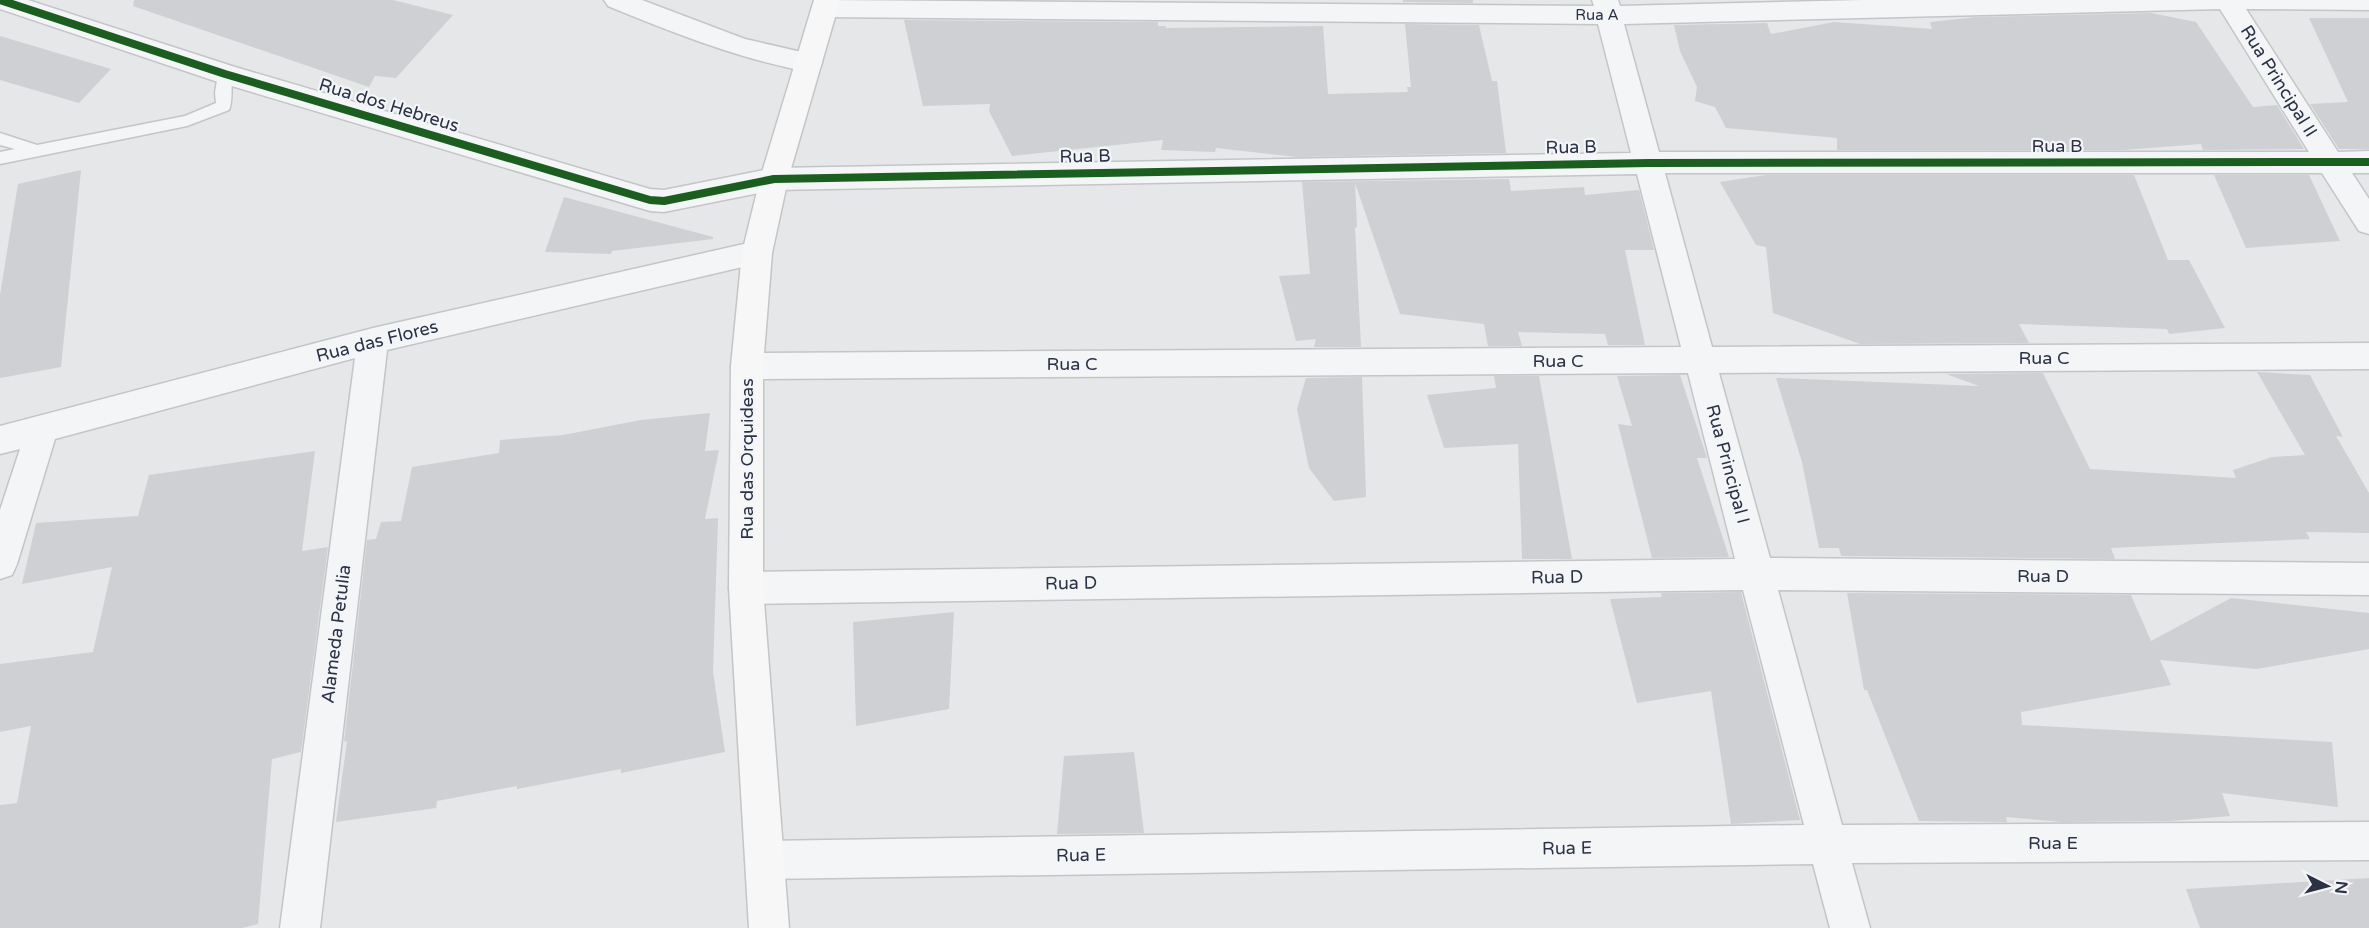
<svg xmlns="http://www.w3.org/2000/svg" width="2369" height="928" font-family="'Varela Round',sans-serif">
	<rect width="100%" height="100%" fill="#e5e7e9"/>
	<g fill="#cfd0d3">
		<polygon points="134,0 393,0 453,15 396,78 375,76 369,87 133,6"/>
		<polygon points="1403,0 1473,0 1473,3 1403,2"/>
		<polygon points="2151,13 2196,22 2253,107 2277,105 2304,149 2203,150 2201,144 2124,150 1837,150 1837,138 1726,128 1715,107 1695,101 1697,87 1680,51 1674,25 1767,23 1771,34 1834,22 1932,29 1930,22 1976,17"/>
		<polygon points="2309,18 2369,18 2369,149 2339,149 2310,104 2348,102"/>
		<polygon points="904,20 1158,22 1158,26 1166,26 1166,28 1323,26 1328,94 1408,92 1407,87 1411,87 1405,24 1479,25 1492,81 1497,81 1506,153 1297,157 1216,148 1215,152 1161,150 1163,140 1012,156 989,111 990,104 923,106"/>
		<polygon points="0,36 111,69 79,103 0,80"/>
		<polygon points="81,170 61,367 0,378 0,295 18,184"/>
		<polygon points="2134,175 2168,260 2189,260 2225,328 2169,334 2167,329 2019,324 2029,343 1860,344 1773,313 1766,247 1756,245 1720,182 1766,175"/>
		<polygon points="2214,175 2309,175 2340,241 2246,248"/>
		<polygon points="1509,179 1511,191 1584,187 1585,195 1639,190 1654,250 1625,250 1645,345 1608,345 1605,334 1518,332 1522,346 1488,346 1484,324 1400,314 1355,183 1357,227 1355,228 1361,347 1314,347 1316,339 1296,341 1279,276 1310,274 1302,182"/>
		<polygon points="564,197 713,237 713,239 612,251 611,254 545,252"/>
		<polygon points="2257,372 2310,375 2343,437 2336,436 2369,493 2369,533 2306,532 2310,539 2111,548 2115,559 1841,556 1839,548 1819,548 1802,462 1776,378 1979,386 1946,374 2043,373 2090,469 2236,478 2233,470 2272,457 2305,455"/>
		<polygon points="1680,375 1707,458 1697,458 1729,557 1652,558 1618,424 1632,426 1617,376"/>
		<polygon points="1494,376 1539,376 1572,559 1522,559 1518,444 1444,448 1427,395 1496,388"/>
		<polygon points="1362,377 1366,497 1334,501 1309,468 1297,409 1306,378"/>
		<polygon points="710,413 705,451 719,450 705,519 718,518 713,672 725,752 621,773 621,769 517,789 517,786 437,801 436,808 336,822 347,741 344,742 367,540 376,539 381,522 401,521 412,467 499,453 500,440 563,435 641,420"/>
		<polygon points="315,451 302,551 328,547 301,752 272,759 258,924 242,928 0,928 0,805 17,803 31,726 0,732 0,664 93,652 112,567 22,584 36,523 138,516 149,475"/>
		<polygon points="1741,592 1743,600 1800,820 1731,824 1711,691 1637,703 1610,599 1662,597 1661,593"/>
		<polygon points="1847,593 2131,595 2151,641 2231,598 2369,613 2369,649 2257,669 2160,660 2171,685 2021,712 2022,725 2332,742 2338,807 2222,793 2230,816 2171,821 2061,822 2006,817 2007,822 1919,821 1867,690 1864,690"/>
		<polygon points="954,612 949,709 856,726 853,622"/>
		<polygon points="1134,752 1144,833 1057,834 1064,756"/>
		<polygon points="2369,878 2369,928 2200,928 2186,889"/>
	</g>
	<g fill="none" stroke-linecap="round" stroke-linejoin="round">
		<g stroke="#c3c5c7" stroke-width="3">
			<path id="lane" d="M225,69L232,74C231,84 233,102 229,110L187,126L0,164V152L15,149L0,145V133L37,145L185,116L216,103L215,93L218,74Z"/>
		</g>
		<g stroke="#c3c5c7" stroke-width="3">
			<g id="street">
				<path d="M0,0H28L235,67L650,189L664,190L774,168L1631,153L1598,24L825,17L816,14L812,8L816,2L822,0L1594,6L1592,0H1618L1620,6L1862,0H2369V10L2246,9L2338,152L2369,151V173H2352L2369,199V234L2359,231L2322,173H1665L1712,347L2369,343V369L1719,373L1770,558L2369,563V595L1778,590L1842,825L2369,822V860L1852,863L1870,928H1830L1813,864L764,879L750,874L745,860L750,846L764,841L1804,825L1743,590L746,604L734,599L729,588L734,577L746,572L1735,559L1688,373L747,379L736,375L731,366L736,357L747,353L1681,347L1637,174L774,190L664,212L650,211L215,81L0,9ZM2220,9L2309,152H1659L1624,24Z"/>
				<path d="M604,0H642L745,39L819,56L822,63L819,70L809,72C739,59 674,33 608,6Z"/>
				<polygon points="757,241 768,245 772,253 768,261 387,350 320,928 280,928 355,358 55,439 17,564 12,575 0,579 0,510 20,449 0,454 0,426 373,328"/>
			</g>
		</g>
		<g stroke="#c3c5c7" stroke-width="3">
			<polygon id="secondary" points="814,0 840,0 788,179 772,253 763,366 763,588 789,928 749,928 729,588 731,366 742,253 760,179"/>
		</g>
		<use href="#lane" fill="#f4f5f6" fill-rule="evenodd"/>
		<use href="#street" fill="#f4f5f6" fill-rule="evenodd"/>
		<use href="#secondary" fill="#f7f7f8" fill-rule="evenodd"/>
		<g stroke="#f3f5f8" stroke-width="11">
			<polyline id="cycleway" points="0,0 225,74 650,200 664,201 774,179 1649,163 2369,162"/>
		</g>
		<use href="#cycleway" stroke="#1b5e20" stroke-width="8"/>
	</g>
	<g text-anchor="middle" stroke-width="4.5" stroke-linejoin="round" paint-order="stroke">
		<g font-size="15" fill="#2a3244" stroke="#f3f5f8">
			<text x="1597" y="20">Rua A</text>
		</g>
		<g font-size="18" fill="#2a3244" stroke="#f3f5f8">
			<text transform="translate(2279 81) rotate(58)" y="6">Rua Principal II</text>
			<text transform="translate(389 105) rotate(17)" y="6">Rua dos Hebreus</text>
			<text x="2057" y="152">Rua B</text>
			<text transform="translate(1571 147) rotate(-1)" y="6">Rua B</text>
			<text transform="translate(1085 156) rotate(-1)" y="6">Rua B</text>
			<text transform="translate(377 341) rotate(-14)" y="6">Rua das Flores</text>
			<text x="2044" y="364">Rua C</text>
			<text x="1558" y="367">Rua C</text>
			<text x="1072" y="370">Rua C</text>
			<text transform="translate(747 459) rotate(-90)" y="6">Rua das Orquideas</text>
			<text transform="translate(1728 464) rotate(75)" y="6">Rua Principal I</text>
			<text x="2043" y="582">Rua D</text>
			<text transform="translate(1557 577) rotate(-1)" y="6">Rua D</text>
			<text transform="translate(1071 583) rotate(-1)" y="6">Rua D</text>
			<text transform="translate(336 634) rotate(-83)" y="6">Alameda Petulia</text>
			<text x="2053" y="849">Rua E</text>
			<text transform="translate(1567 848) rotate(-1)" y="6">Rua E</text>
			<text transform="translate(1081 855) rotate(-1)" y="6">Rua E</text>
		</g>
	</g>
	<g transform="translate(2327 886) rotate(96)" stroke="#f3f5f8" stroke-width="4.5" paint-order="stroke">
	<path d="M0-4.5L10 22L0 15L-10 22Z" fill="#2a3244"/>
	<text y="-9" font-size="16" font-weight="bold" text-anchor="middle" fill="#2a3244">N</text>
	</g>
</svg>
